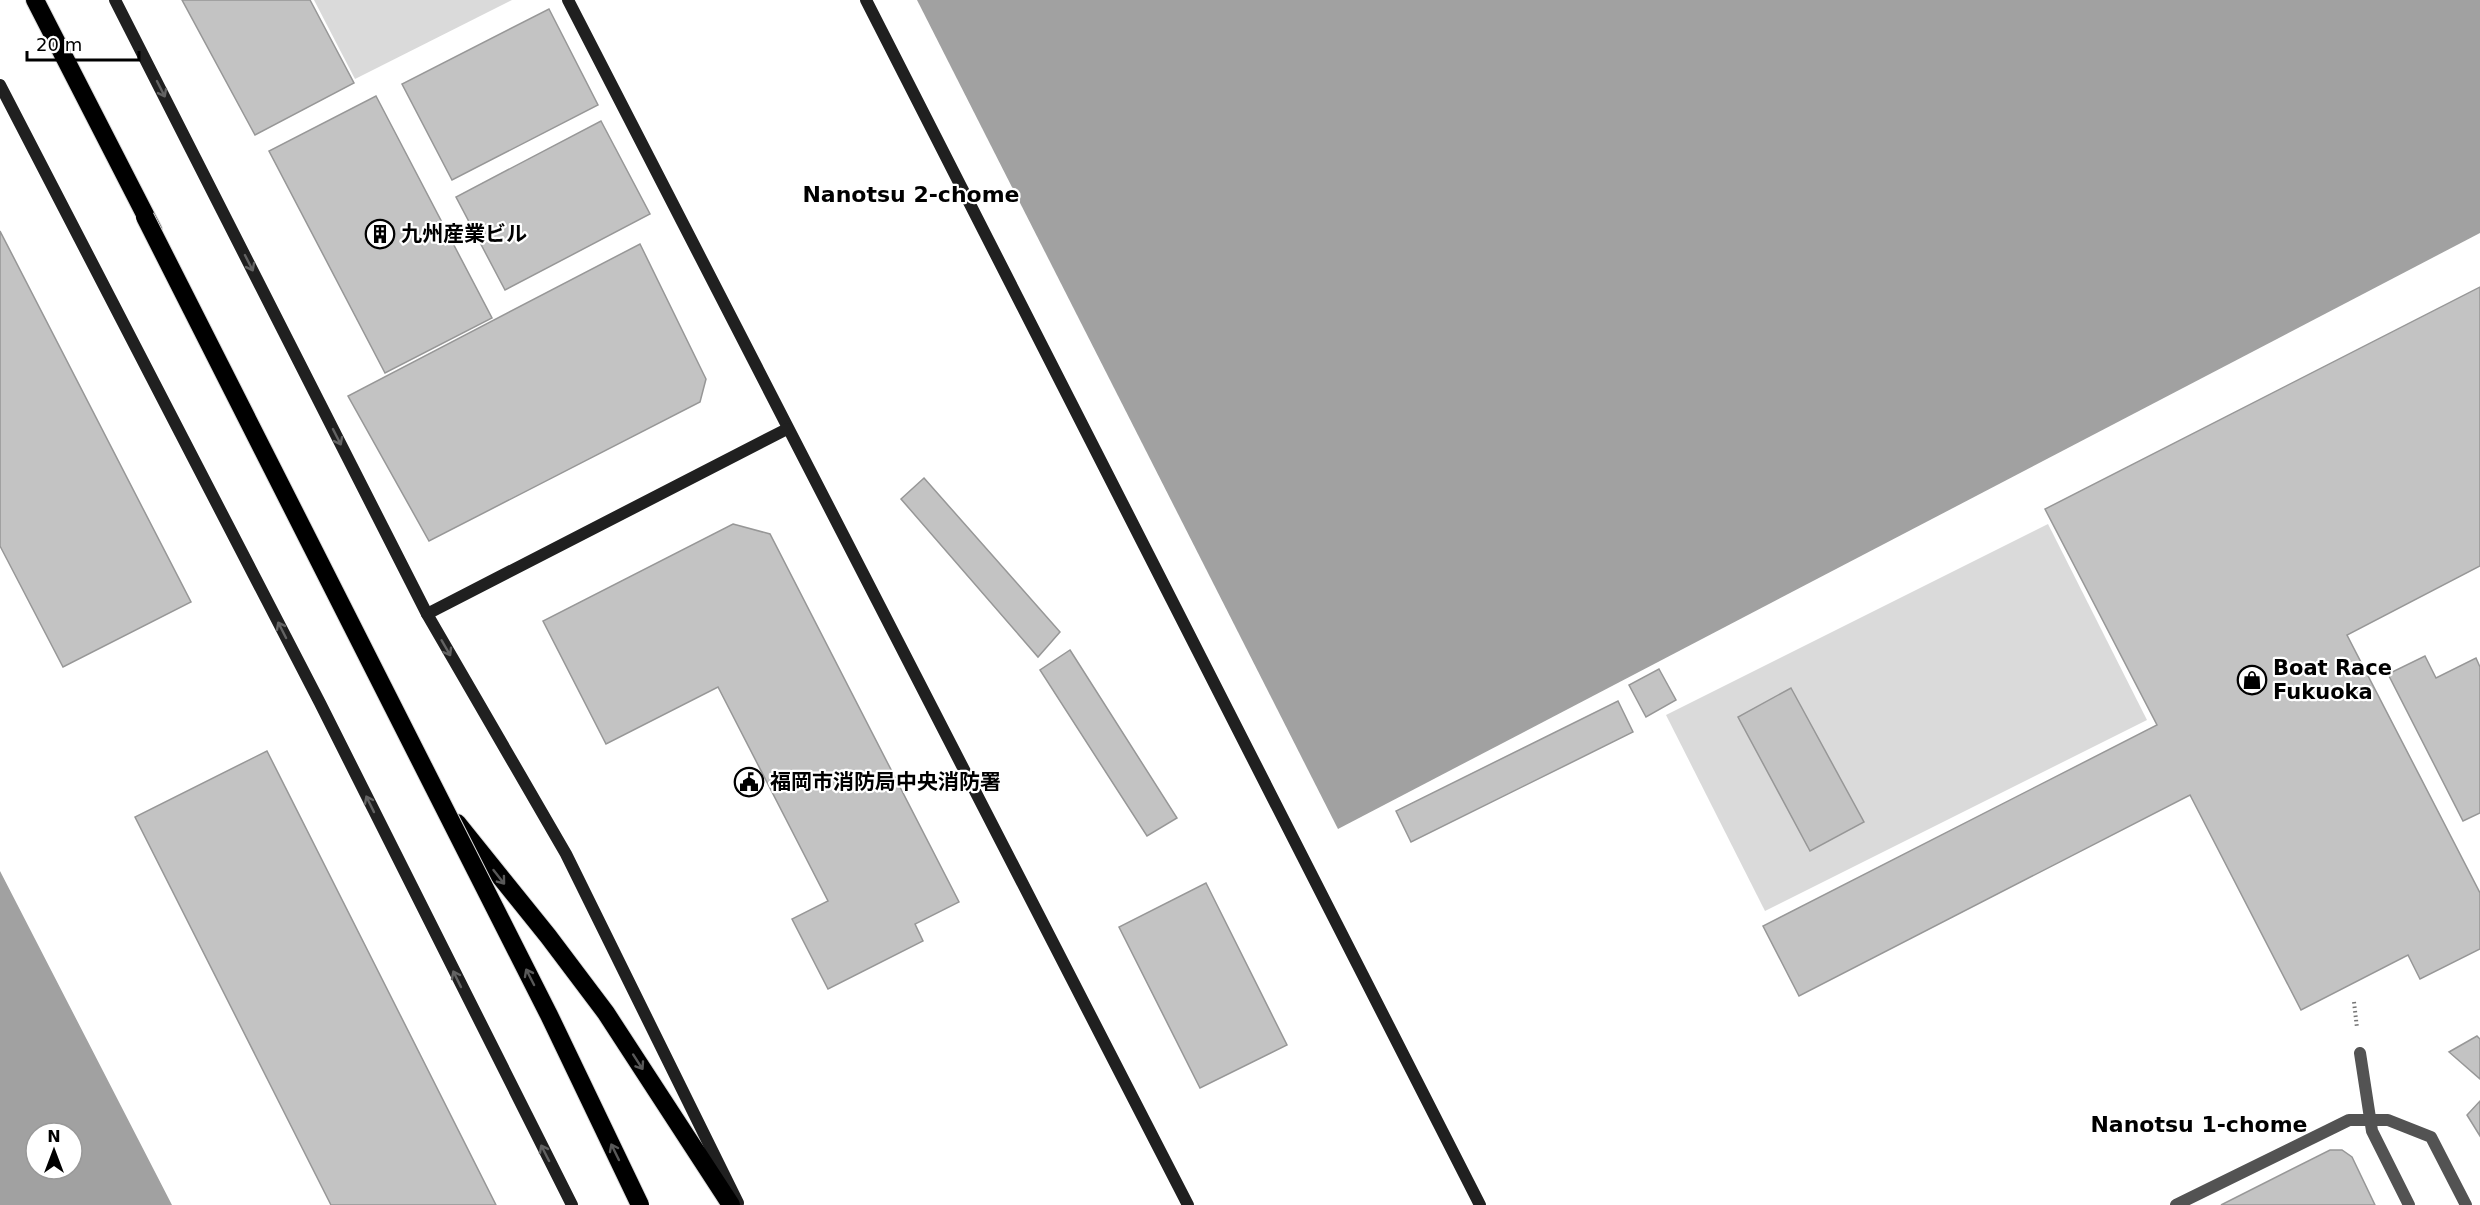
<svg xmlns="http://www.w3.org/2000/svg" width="2480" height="1205" font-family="'DejaVu Sans','Noto Sans JP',sans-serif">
	<rect width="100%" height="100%" fill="#fff"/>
	<g fill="#dadada">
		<polygon points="314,0 512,0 355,79"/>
		<polygon points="2048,524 2147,720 1765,911 1666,715"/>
	</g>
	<g fill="#a1a1a1" fill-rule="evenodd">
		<polygon points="917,0 2480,0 2480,233 1338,829"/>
		<path d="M0,871L172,1205H0ZM36,1133H72V1169H36Z"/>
	</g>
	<g fill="#c3c3c3" stroke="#979797" stroke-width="1.5">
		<polygon points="182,0 310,0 354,83 255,135"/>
		<polygon points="549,9 598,105 452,180 402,84"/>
		<polygon points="376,96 492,318 385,373 269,151"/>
		<polygon points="601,121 650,214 505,290 456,197"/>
		<polygon points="0,231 191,602 63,667 0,546"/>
		<polygon points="640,244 706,379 700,402 429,541 348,396"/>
		<polygon points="2480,287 2480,566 2347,635 2480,893 2480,949 2420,979 2408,955 2301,1010 2190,795 1799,996 1763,926 2157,725 2045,509"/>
		<polygon points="924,478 1060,632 1038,657 901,499"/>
		<polygon points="733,524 770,534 959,902 915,924 923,941 828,989 792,919 828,901 718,687 606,744 543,621"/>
		<polygon points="1070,650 1177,818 1147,836 1040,670"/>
		<polygon points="2425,656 2436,678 2476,658 2480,667 2480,813 2463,821 2388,674"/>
		<polygon points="1659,669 1676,700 1646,717 1629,685"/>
		<polygon points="1791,688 1864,822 1810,851 1738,717"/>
		<polygon points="1618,701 1633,732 1411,842 1396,811"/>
		<polygon points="267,751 496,1205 331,1205 135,817"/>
		<polygon points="1206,883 1287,1045 1200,1088 1119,927"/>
		<polygon points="2477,1036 2480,1039 2480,1079 2449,1052"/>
		<polygon points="2480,1101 2480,1136 2467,1115"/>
		<polygon points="2330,1150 2342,1150 2352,1157 2375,1205 2221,1205"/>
	</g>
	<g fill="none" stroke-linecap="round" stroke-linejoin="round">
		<g stroke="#dbdbdb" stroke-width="20">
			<g id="highway">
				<polyline points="35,0 153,230"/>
				<polyline points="457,823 548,936 606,1013 731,1205"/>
			</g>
		</g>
		<polyline stroke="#757575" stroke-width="4" stroke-dasharray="1.5 3" stroke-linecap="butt" points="2354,1002 2357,1028"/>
		<polyline stroke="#535353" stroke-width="12" points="2176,1205 2349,1120 2388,1120 2431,1137 2466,1205"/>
		<g stroke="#202020" stroke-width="12">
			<polyline points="115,0 427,614 566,854 738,1203"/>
			<polyline points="568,0 1188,1205"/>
			<polyline points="866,0 1480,1205"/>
			<polyline points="0,85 320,703 572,1205"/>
			<polyline points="427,614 787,429"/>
		</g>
		<use href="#highway" stroke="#000" stroke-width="18"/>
		<g stroke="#dbdbdb" stroke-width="20" stroke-linecap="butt">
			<polyline id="highway-bridge" points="145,217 549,1015 640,1205"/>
		</g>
		<polyline stroke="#535353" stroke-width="12" points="2360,1053 2372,1131 2409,1205"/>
		<use href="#highway-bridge" stroke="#000" stroke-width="18"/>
	</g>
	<defs><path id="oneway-shaft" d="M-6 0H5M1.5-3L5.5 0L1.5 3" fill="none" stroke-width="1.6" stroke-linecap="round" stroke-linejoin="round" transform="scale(1.5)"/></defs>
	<g stroke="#636363">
		<use href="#oneway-shaft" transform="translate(161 89) rotate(63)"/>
		<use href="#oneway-shaft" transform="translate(249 263) rotate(63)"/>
		<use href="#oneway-shaft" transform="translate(337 437) rotate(63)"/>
		<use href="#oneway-shaft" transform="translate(282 630) rotate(-117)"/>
		<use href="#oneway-shaft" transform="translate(446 648) rotate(60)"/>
		<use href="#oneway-shaft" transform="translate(370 804) rotate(-116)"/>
		<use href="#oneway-shaft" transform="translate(457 979) rotate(-116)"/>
		<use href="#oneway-shaft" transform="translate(545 1153) rotate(-117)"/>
	</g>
	<g stroke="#595959">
		<use href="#oneway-shaft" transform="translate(499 877) rotate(52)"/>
		<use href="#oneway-shaft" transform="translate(530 977) rotate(-117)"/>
		<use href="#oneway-shaft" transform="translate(638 1062) rotate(57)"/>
		<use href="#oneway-shaft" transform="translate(615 1152) rotate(-116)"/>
	</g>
	<defs>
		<g id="building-ring" transform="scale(1.5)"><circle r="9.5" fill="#fff" stroke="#000" stroke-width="1.5"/><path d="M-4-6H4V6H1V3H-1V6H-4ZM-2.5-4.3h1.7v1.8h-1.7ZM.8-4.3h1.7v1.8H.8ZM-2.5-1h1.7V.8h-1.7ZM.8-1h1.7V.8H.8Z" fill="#000"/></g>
		<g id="shop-ring" transform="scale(1.5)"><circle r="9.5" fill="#fff" stroke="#000" stroke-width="1.5"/><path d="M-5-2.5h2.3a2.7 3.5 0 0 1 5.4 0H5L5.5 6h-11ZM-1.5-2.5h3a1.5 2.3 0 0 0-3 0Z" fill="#000"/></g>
		<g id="civic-ring" transform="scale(1.5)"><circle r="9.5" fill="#fff" stroke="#000" stroke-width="1.5"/><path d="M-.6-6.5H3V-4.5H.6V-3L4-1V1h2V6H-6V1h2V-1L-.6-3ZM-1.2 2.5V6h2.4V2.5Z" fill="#000"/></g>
	</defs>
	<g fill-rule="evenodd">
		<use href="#building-ring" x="380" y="234"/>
		<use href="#shop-ring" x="2252" y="680"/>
		<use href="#civic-ring" x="749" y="782"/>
	</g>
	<g text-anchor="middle" stroke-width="4.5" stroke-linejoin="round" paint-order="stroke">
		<g font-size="21" font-weight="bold" fill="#000" stroke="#fff" text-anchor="start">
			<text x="401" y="241">九州産業ビル</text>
			<text x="2273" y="675">Boat Race<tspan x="2273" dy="24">Fukuoka</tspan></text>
			<text x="770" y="789">福岡市消防局中央消防署</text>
		</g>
		<g font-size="22" font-weight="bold" fill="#000" stroke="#fff">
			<text x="911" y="202">Nanotsu 2-chome</text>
			<text x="2199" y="1132">Nanotsu 1-chome</text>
		</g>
	</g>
	<g transform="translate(54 1151)"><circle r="28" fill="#ffffff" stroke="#999999" stroke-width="1.5"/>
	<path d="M0-4.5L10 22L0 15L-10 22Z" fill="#000000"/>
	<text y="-9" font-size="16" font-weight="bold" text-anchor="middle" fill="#000000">N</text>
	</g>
	<path d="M27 51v9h112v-9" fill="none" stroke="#000000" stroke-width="3"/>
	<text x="36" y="51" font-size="18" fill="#000000" stroke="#ffffff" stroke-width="4.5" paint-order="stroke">20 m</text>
</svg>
